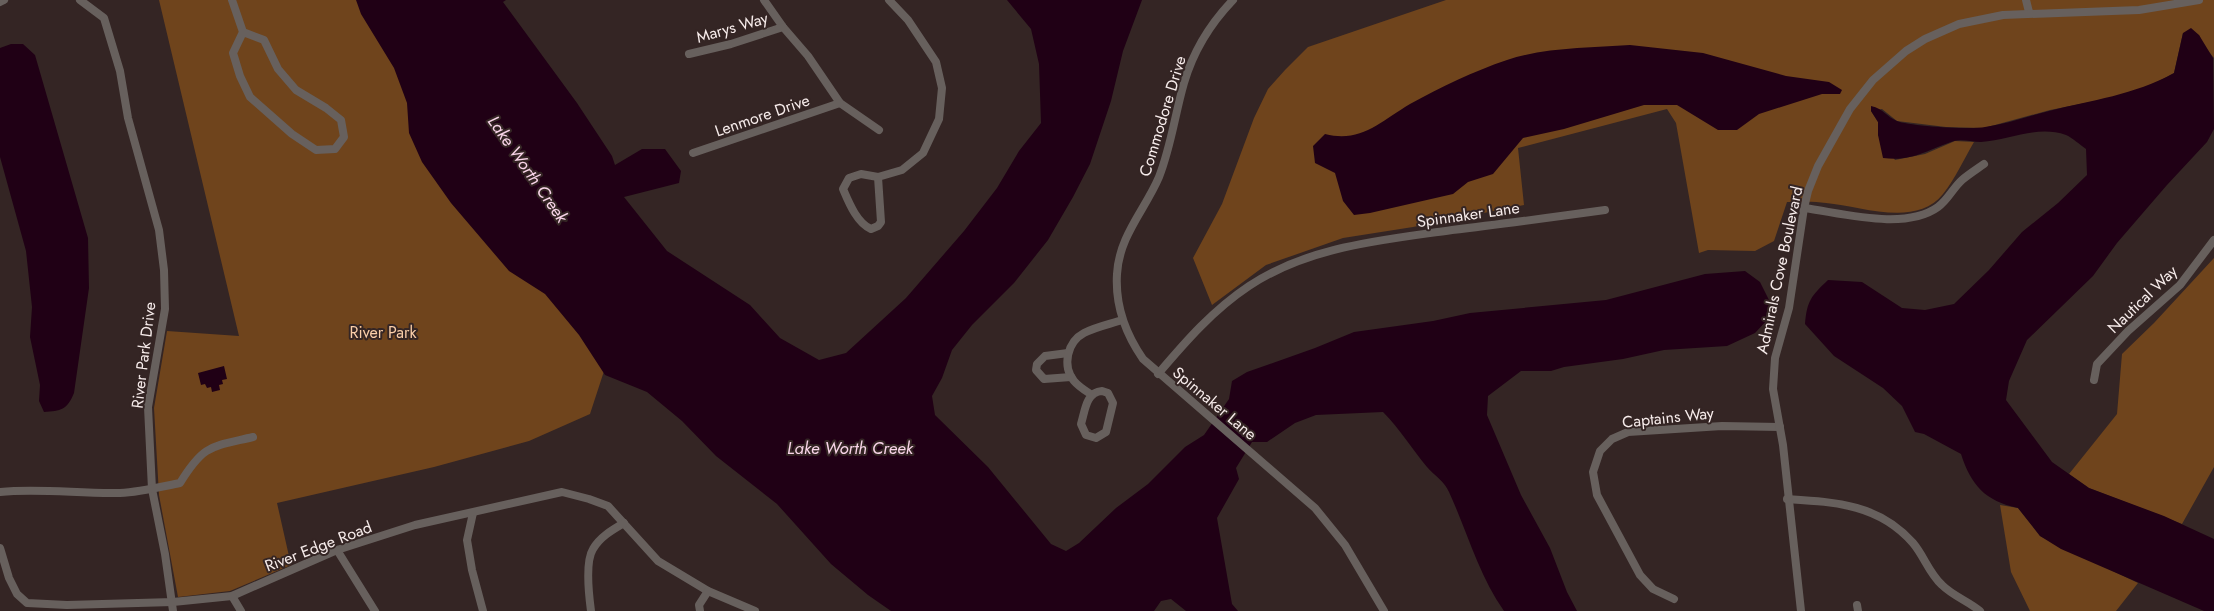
<svg xmlns="http://www.w3.org/2000/svg" width="2214" height="611" font-family="Jost,sans-serif">
	<rect width="100%" height="100%" fill="#342524"/>
	<g fill="#6f441c">
		<polygon points="159,0 358,0 541,283 606,365 590,414 529,441 434,467 277,503 291,565 230,591 178,597 159,495 154,408 167,331 239,336"/>
		<path d="M1446,0H2214V58L2204,46L2199,35L2183,33L2174,73L2152,85L2116,97L2050,110L1984,128L1946,127L1897,121L1882,109L1871,111L1878,122V135L1895,160L1925,154L1955,141L1974,142C1964,159 1955,179 1943,194C1916,228 1861,206 1826,203C1813,201 1800,202 1787,202L1774,241L1755,251L1708,250L1699,253L1676,123L1667,109L1518,148L1524,205L1413,227L1343,238L1266,265L1212,305L1193,258L1222,204L1254,118L1268,89L1285,70L1308,47Z"/>
		<polygon points="2214,258 2214,467 2182,524 2089,488 2069,474 2117,414 2122,354 2154,323"/>
		<polygon points="2000,505 2018,508 2040,536 2138,583 2116,611 2030,611 2011,572"/>
	</g>
	<g fill="#200015">
		<path d="M356,0H506L503,2L577,103L612,156L615,165L642,149H665L681,171L679,183L624,197L667,251L750,305L780,338L819,360L846,353L906,298L964,231L997,188L1019,151L1041,123L1039,64L1031,29L1007,0H1142L1123,51L1111,101L1090,164L1073,197L1048,240L1014,283L972,325L952,350L942,378L932,396L935,415L988,467L1051,544L1066,551L1079,543L1116,508L1148,484L1185,447L1204,435L1229,399L1232,381L1247,372L1315,348L1354,332L1433,321L1470,313L1606,300L1705,274L1745,271L1760,282L1772,306L1770,317L1755,333L1727,346L1664,350L1623,359L1564,367L1551,371H1521L1488,396L1487,415L1521,495L1550,548L1567,592L1577,611H1504C1479,576 1467,531 1449,492C1445,482 1434,475 1427,467C1412,449 1400,429 1383,412L1316,415L1295,423L1267,442H1252L1236,468L1239,479L1217,518L1232,604L1238,611H1186L1171,599L1161,601L1154,611H891L868,595L831,564L777,504L716,456L682,421L647,392L605,375L579,335L545,294L509,271L451,203L422,162L409,133L407,103L394,68L361,14Z"/>
		<path d="M2191,28L2199,35L2213,58L2214,129L2207,142L2167,185L2117,243L2093,276L2027,340L2009,381L2006,400L2052,462L2089,488L2164,516L2214,539V611H2204L2061,549L2040,536L2018,508C1985,501 1971,485 1961,454L1924,434L1915,432L1902,406L1883,388L1834,356L1805,324C1807,301 1811,296 1828,280L1862,282L1902,308L1925,310L1954,304L1989,270L2022,232L2058,203L2087,175L2086,149C2080,145 2073,138 2066,135C2037,125 2010,140 1981,142C1972,142 1962,139 1954,141C1927,150 1912,162 1883,158L1878,135V122L1871,111V106C1884,109 1887,117 1897,121C1909,126 1971,130 1985,127C2006,124 2028,116 2049,111C2092,100 2134,95 2174,73L2183,33Z"/>
		<path d="M11,44H23L35,55L88,238L89,288L74,393C67,410 61,411 44,412L39,401L40,385L30,337L32,307L26,251L0,157V48Z"/>
		<path d="M1630,45L1703,53L1786,76L1829,82L1842,90L1840,94H1822L1759,114L1737,130H1718L1677,105H1644L1564,129L1523,138L1493,174L1468,182L1453,194L1370,213L1354,215L1343,201L1335,173L1315,163L1313,146L1325,134C1361,143 1380,122 1410,104C1441,87 1474,71 1507,60C1546,47 1590,48 1630,45Z"/>
		<polygon points="224,366 227,379 222,380 223,384 219,385 220,390 212,392 211,387 207,388 205,384 201,385 198,373"/>
	</g>
	<g fill="none" stroke-linecap="round" stroke-linejoin="round">
		<g stroke="#67605d" stroke-width="8">
			<polyline points="80,0 104,18 120,71 128,118 159,230 164,270 165,309 148,407 152,489 165,554 173,611"/>
			<polyline points="232,0 243,32 233,53 240,76 250,97 292,134 316,150 335,149 344,137 341,120 326,108 296,90 278,69 264,40 243,32"/>
			<polyline points="764,0 783,27 808,56 840,103 879,130"/>
			<path d="M1233,0C1210,24 1193,52 1184,83C1175,114 1171,147 1159,177C1145,210 1119,236 1117,274C1115,306 1125,333 1143,359L1315,508L1345,545L1384,611"/>
			<polyline points="2026,0 2029,12"/>
			<polyline points="0,2 4,0"/>
			<polyline points="689,54 731,44 783,27"/>
			<polyline points="693,153 840,103"/>
			<path d="M878,177L881,222L878,226L871,229C857,223 849,203 843,189L849,178L861,174L878,177L902,170L923,153L939,119L942,88L936,62L908,20L889,0"/>
			<path d="M1804,208C1842,213 1905,231 1938,207C1948,200 1953,188 1962,180C1969,174 1977,169 1984,164"/>
			<polyline points="1068,353 1045,356 1037,364 1036,370 1044,379 1071,377"/>
			<path d="M1158,374C1186,341 1213,310 1249,286C1309,246 1383,240 1452,230C1503,224 1554,217 1605,210"/>
			<polyline points="2094,380 2097,364 2128,331 2180,285 2214,240"/>
			<path d="M1102,391L1108,393L1113,403L1106,432L1096,438L1086,435L1081,424C1085,411 1086,392 1102,391Z"/>
			<path d="M1092,395C1086,391 1079,387 1074,381C1062,366 1067,342 1084,333C1095,327 1110,324 1122,320"/>
			<path d="M0,492C40,488 80,494 120,493C140,492 160,487 180,483C204,444 211,447 253,437"/>
			<path d="M1787,499C1835,502 1879,504 1913,543C1924,556 1929,573 1942,585C1953,596 1968,601 1980,611"/>
			<polyline points="473,513 467,540 472,570 483,611"/>
			<polyline points="0,548 9,578 17,594 27,603 67,605 173,602 232,596 337,550 415,525 562,492 589,499 608,506 658,561 708,591 755,611"/>
			<polyline points="337,550 375,611"/>
			<polyline points="232,596 241,611"/>
			<polyline points="1674,599 1653,589 1640,575 1597,495 1593,472 1600,451 1612,439 1628,432 1722,426 1780,427"/>
			<polyline points="1857,605 1858,611"/>
			<path d="M591,611C589,596 585,562 593,549C600,537 612,530 624,523"/>
			<polyline points="700,611 699,605 708,591"/>
			<polyline points="1801,611 1783,445 1773,389 1775,358 1789,308 1804,208 1808,191 1818,166 1850,109 1873,80 1906,51 1925,39 1959,24 2003,15 2139,10 2199,0"/>
		</g>
	</g>
	<g text-anchor="middle" stroke-width="4" stroke-linejoin="round" paint-order="stroke">
		<g font-size="16" fill="#f7eceb" stroke="#342524">
			<text transform="translate(732 27) rotate(-16)" y="6">Marys Way</text>
			<text transform="translate(762 115) rotate(-19)" y="6">Lenmore Drive</text>
			<text transform="translate(1162 116) rotate(-73)" y="6">Commodore Drive</text>
			<text transform="translate(1468 214) rotate(-8)" y="6">Spinnaker Lane</text>
			<text transform="translate(1779 270) rotate(-78)" y="6">Admirals Cove Boulevard</text>
			<text transform="translate(2142 299) rotate(-44)" y="6">Nautical Way</text>
			<text transform="translate(143 355) rotate(-83)" y="6">River Park Drive</text>
			<text transform="translate(1215 403) rotate(40)" y="6">Spinnaker Lane</text>
			<text transform="translate(1668 417) rotate(-6)" y="6">Captains Way</text>
			<text transform="translate(318 546) rotate(-21)" y="6">River Edge Road</text>
		</g>
		<g font-size="16" fill="#facea9" stroke="#342524">
			<text x="383" y="338">River Park</text>
		</g>
		<g font-size="17" font-style="italic" fill="#f8d4e8" stroke="#342524">
			<text transform="translate(528 169) rotate(55)" y="6">Lake Worth Creek</text>
			<text x="850" y="454">Lake Worth Creek</text>
		</g>
	</g>
</svg>
